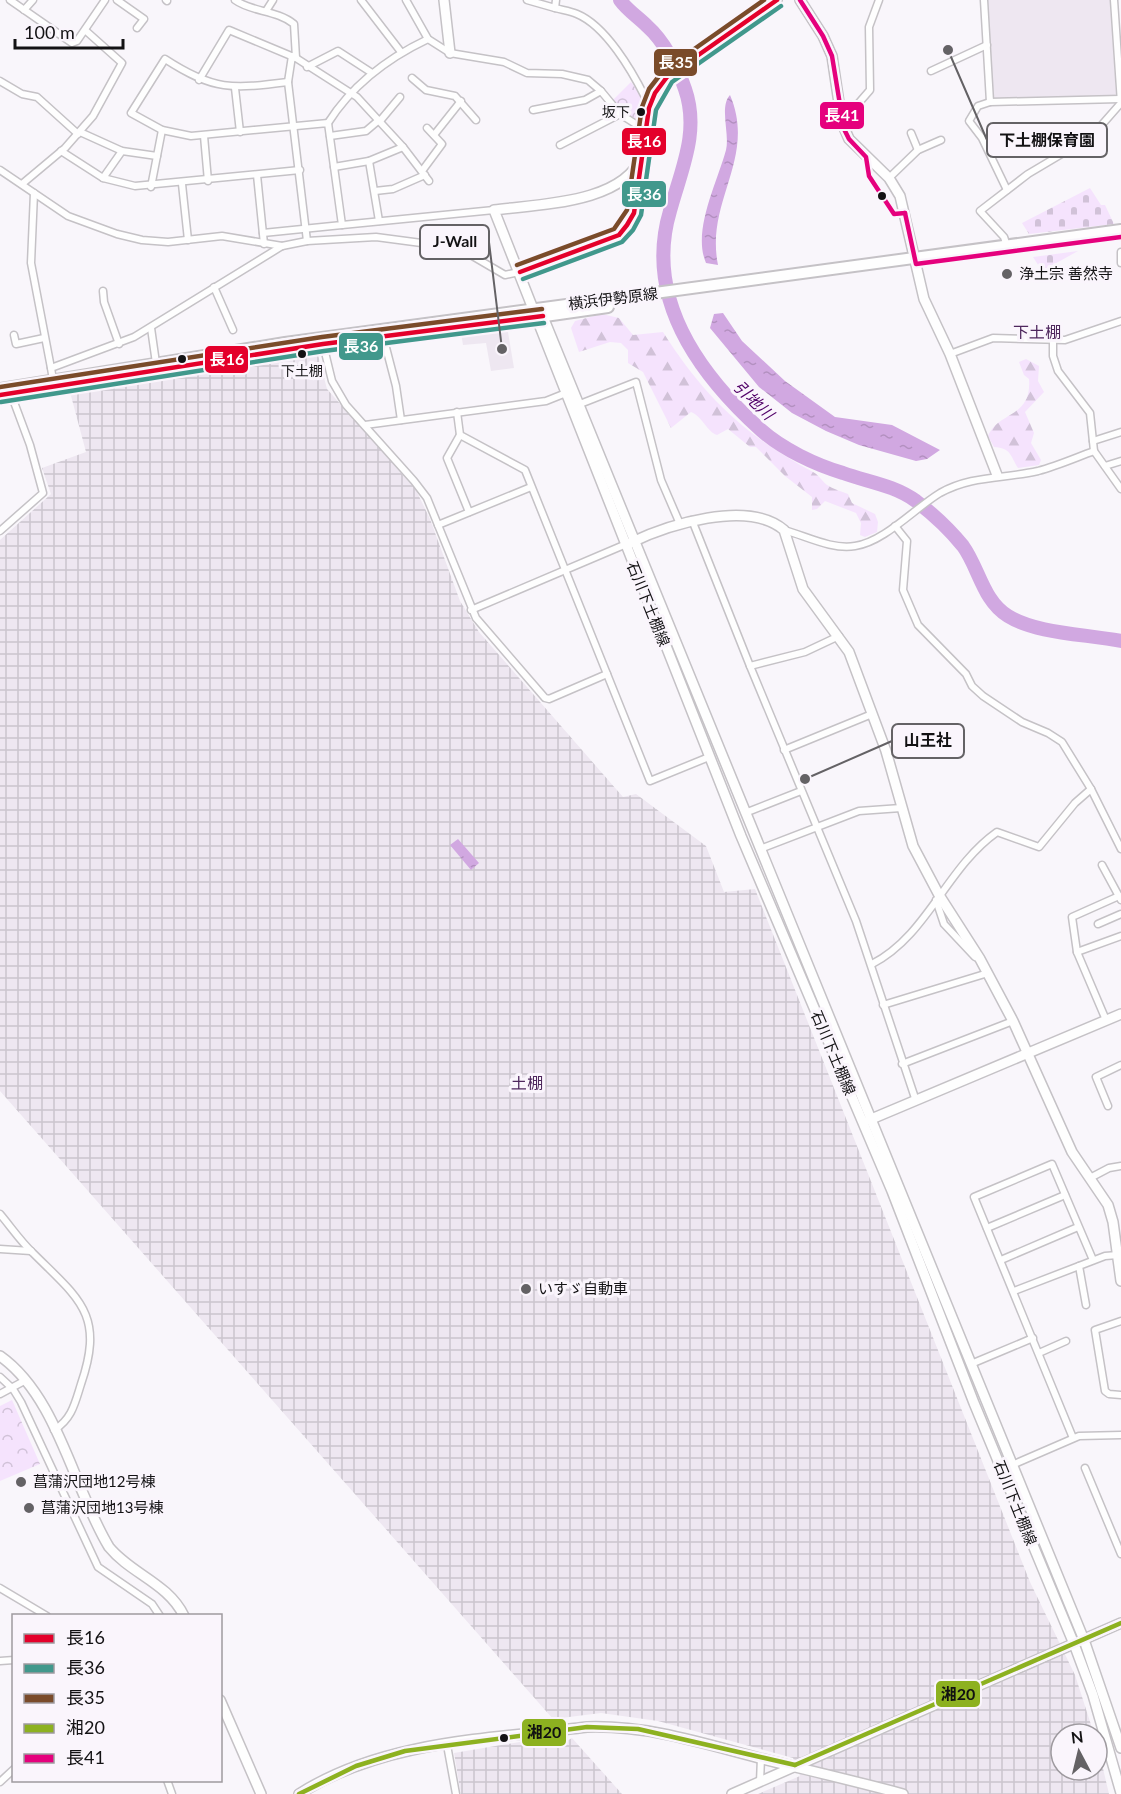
<svg xmlns="http://www.w3.org/2000/svg" width="1121" height="1794" font-family="Lato,'Noto Sans JP',sans-serif">
	<defs>
		<pattern id="industrial-grid" width="8" height="8" patternUnits="userSpaceOnUse" patternTransform="scale(1.5)"><rect width="8" height="8" fill="#eee7f1"/><path d="M0 4h8M4 0v8" fill="none" stroke="#cbc5ce"/></pattern>
		<pattern id="forest-firs" width="22" height="20" patternUnits="userSpaceOnUse" patternTransform="scale(1.5)"><rect width="22" height="20" fill="#f5e3fd"/><path d="M5 1l3.5 6h-7zM16 11l3.5 6h-7z" fill="#d1c2d8"/></pattern>
		<pattern id="cemetery-stones" width="16" height="16" patternUnits="userSpaceOnUse" patternTransform="scale(1.5)"><rect width="16" height="16" fill="#f5e3fd"/><path d="M2 7V4a2 2 0 0 1 4 0v3zM10 15v-3a2 2 0 0 1 4 0v3z" fill="#d1c2d8"/></pattern>
		<pattern id="park-crowns" width="20" height="18" patternUnits="userSpaceOnUse" patternTransform="scale(1.5)"><rect width="20" height="18" fill="#f5e3fd"/><path d="M2 6a3 3 0 1 1 6 0M12 15a3 3 0 1 1 6 0" fill="none" stroke="#d1c2d8"/></pattern>
		<pattern id="water-ripples" width="26" height="14" patternUnits="userSpaceOnUse" patternTransform="scale(1.5)"><rect width="26" height="14" fill="#d1a8e1"/><path d="M2 4q2-2 4 0t4 0M15 11q2-2 4 0t4 0" fill="none" stroke="#b390c0"/></pattern>
	</defs>
	<rect width="100%" height="100%" fill="#f9f6fb"/>
	<g fill="#eee7f1">
		<polygon points="987,0 1110,0 1116,94 1113,98 993,100"/>
		<polygon points="507,326 514,368 491,371 486,343 463,345 461,333"/>
	</g>
	<g fill="url(#industrial-grid)">
		<polygon points="317,351 327,389 416,490 430,519 460,601 479,632 623,797 636,794 706,846 724,892 755,889 1030,1582 1075,1675 1094,1734 1061,1734 1061,1770 1097,1770 1097,1743 1109,1794 758,1794 800,1776 793,1758 658,1721 601,1713 553,1719 0,1091 0,540 51,494 42,468 86,452 70,392"/>
		<polygon points="549,1737 567,1741 572,1738 622,1794 461,1794 454,1753"/>
	</g>
	<g fill="url(#forest-firs)">
		<path d="M602,314L619,318L633,335L663,332C704,397 746,436 813,472C819,475 822,481 827,485C833,489 841,491 848,494L852,503L875,514L878,522L877,532L865,537L860,535L861,523L856,513L825,501L817,509L812,510V497L785,476L756,447H750L728,429L717,435C707,432 703,417 691,412L671,428L643,372L628,363V350L621,343L610,342L579,352L571,328L575,321Z"/>
		<path d="M1026,359L1039,366L1038,381L1044,392L1025,412L1034,433L1031,443L1041,460L1039,465L1018,468C1010,455 1011,448 994,447L988,436C999,411 1032,418 1029,379L1024,375L1019,362Z"/>
	</g>
	<g fill="url(#cemetery-stones)">
		<polygon points="1090,188 1101,205 1105,205 1114,224 1029,234 1022,223"/>
		<polygon points="1078,251 1042,271 1033,257"/>
	</g>
	<g fill="url(#park-crowns)">
		<polygon points="631,82 645,100 641,124 621,113 610,103"/>
		<polygon points="12,1400 40,1464 0,1481 0,1406"/>
	</g>
	<g fill="url(#water-ripples)">
		<path d="M730,95C757,158 705,201 718,265L706,263C692,231 717,183 726,150C730,134 719,107 730,95Z"/>
		<polygon points="723,313 742,341 785,381 835,417 892,425 940,450 927,459 916,461 859,445 826,431 792,413 759,387 710,328 714,314"/>
		<polygon points="458,839 479,863 471,870 450,845"/>
	</g>
	<g fill="none" stroke-linecap="round" stroke-linejoin="round">
		<path stroke="#d1a8e1" stroke-width="14" d="M620,0C627,10 638,17 647,26C664,41 678,68 685,89C700,132 681,170 670,211C644,298 699,374 761,430C782,449 816,465 843,473C868,482 894,485 916,501C933,514 950,530 963,546C979,568 983,601 1008,616C1037,634 1087,634 1121,641"/>
		<g stroke="#c5c2c6" stroke-width="9">
			<g id="street">
				<polyline points="10,0 72,43 77,41 105,0"/>
				<polyline points="117,0 144,19 137,28"/>
				<polyline points="166,0 167,1"/>
				<path d="M235,0C251,12 277,10 294,24L296,58"/>
				<polyline points="361,0 401,52"/>
				<polyline points="406,0 428,39 450,53 504,62 527,73 562,74 588,80 601,91 620,114 645,130"/>
				<polyline points="527,0 555,8"/>
				<path d="M556,0L555,8C562,10 570,11 577,14C606,26 632,71 645,97L651,101"/>
				<polyline points="984,0 990,102 1120,99"/>
				<polyline points="24,10 33,0"/>
				<polyline points="266,11 273,0"/>
				<polyline points="292,56 288,82 307,241"/>
				<polyline points="307,67 338,51 372,73"/>
				<polyline points="931,71 987,45"/>
				<polyline points="412,78 426,90 455,96 476,120"/>
				<polyline points="199,80 229,30 296,58 357,97 403,147 429,181"/>
				<polyline points="0,81 22,94 37,97 78,134"/>
				<polyline points="235,88 240,132"/>
				<polyline points="990,102 978,106 969,121 982,138 1007,190"/>
				<polyline points="533,110 585,100 601,91"/>
				<polyline points="840,113 857,105 870,90 869,27 879,0"/>
				<polyline points="380,121 400,97"/>
				<path d="M328,123C352,85 388,58 428,39"/>
				<polyline points="80,132 122,151 157,156"/>
				<polyline points="911,133 918,150"/>
				<polyline points="434,135 461,101"/>
				<polyline points="204,136 208,181"/>
				<polyline points="330,136 366,131 379,120"/>
				<polyline points="560,145 620,114"/>
				<polyline points="61,151 103,178 135,186 300,170"/>
				<polyline points="369,161 379,221"/>
				<polyline points="334,167 369,161 403,147"/>
				<polyline points="0,170 68,216 117,234 142,240 168,242 222,236 282,246"/>
				<polyline points="422,171 442,144 427,128"/>
				<polyline points="257,175 264,244"/>
				<polyline points="103,178 122,151"/>
				<polyline points="889,178 918,150 941,140"/>
				<polyline points="22,184 65,148 93,116 122,63 85,30"/>
				<polyline points="182,184 188,240"/>
				<polyline points="151,187 162,130"/>
				<polyline points="375,191 393,189 425,175"/>
				<polyline points="34,193 31,263 51,368"/>
				<polyline points="342,225 494,210"/>
				<path d="M263,233L342,225L328,123L191,136L162,130L131,113L165,59C214,91 232,89 288,82"/>
				<polyline points="1007,246 1004,237 980,211 1028,174 1092,136 1121,103 1114,0"/>
				<polyline points="1121,252 1121,263"/>
				<polyline points="214,287 233,330"/>
				<polyline points="103,291 104,302 119,344"/>
				<polyline points="151,328 156,363"/>
				<polyline points="14,335 16,344 44,338"/>
				<polyline points="383,336 396,386 401,420"/>
				<polyline points="1053,341 1053,356 1058,371 1090,413 1094,451 1121,489"/>
				<polyline points="323,344 332,381 346,405 414,481 427,498 476,618 545,698 549,699 607,674"/>
				<polyline points="950,354 993,338 1065,340 1121,321"/>
				<polyline points="53,380 51,368 134,337 282,246 307,241 376,237 429,244 464,251 505,275 519,272"/>
				<polyline points="580,404 636,382 661,480 680,524"/>
				<polyline points="457,412 460,435 525,470 650,781 709,757"/>
				<polyline points="365,425 546,401 566,393"/>
				<polyline points="460,435 447,458 469,512"/>
				<polyline points="1093,441 1121,432"/>
				<polyline points="1105,466 1121,461"/>
				<polyline points="692,520 750,666 856,921 916,1101"/>
				<polyline points="438,525 531,487"/>
				<polyline points="895,526 907,541 903,590 918,625 966,674 972,686 983,696 1022,722 1048,733 1062,742 1091,789 1121,849"/>
				<path d="M784,530C806,536 832,550 855,546C884,542 915,508 940,493C972,475 1004,479 1038,471C1057,466 1075,458 1094,451"/>
				<polyline points="0,531 43,493 30,445 11,394"/>
				<polyline points="471,610 624,545"/>
				<polyline points="750,666 805,652 839,636"/>
				<polyline points="784,750 872,714"/>
				<polyline points="745,813 801,791"/>
				<polyline points="760,849 859,811 901,808"/>
				<polyline points="1102,865 1121,900"/>
				<polyline points="936,900 944,924 975,957"/>
				<polyline points="1098,924 1121,914"/>
				<polyline points="1077,952 1072,917 1119,896"/>
				<path d="M872,964C928,935 946,868 997,832L1039,847L1075,803L1091,789"/>
				<polyline points="883,1005 988,973"/>
				<polyline points="1106,1020 1077,952 1121,936"/>
				<polyline points="902,1064 1013,1021"/>
				<polyline points="1108,1106 1096,1077 1121,1065"/>
				<polyline points="1090,1178 1109,1168 1121,1166"/>
				<path d="M0,1214C11,1227 21,1242 33,1253C79,1299 105,1314 81,1384C75,1403 72,1419 54,1430"/>
				<polyline points="987,1228 1065,1195"/>
				<polyline points="0,1249 31,1251"/>
				<polyline points="1001,1260 1078,1227"/>
				<polyline points="1014,1291 1079,1266"/>
				<polyline points="1086,1305 1079,1266 1105,1256 1118,1255"/>
				<polyline points="1121,1321 1095,1330 1105,1391 1109,1394 1121,1395"/>
				<polyline points="1039,1353 1066,1341"/>
				<polyline points="971,1364 1033,1338"/>
				<polyline points="0,1377 13,1389 21,1402 98,1567 152,1604 160,1616"/>
				<polyline points="0,1394 26,1380"/>
				<polyline points="1073,1438 974,1197 1052,1164 1093,1260"/>
				<polyline points="1012,1465 1079,1436 1121,1435"/>
				<polyline points="1085,1468 1121,1554"/>
				<polyline points="0,1588 47,1616"/>
				<polyline points="0,1661 14,1660"/>
				<polyline points="447,1745 456,1794"/>
				<polyline points="167,1780 172,1794"/>
				<polyline points="0,1782 14,1769"/>
				<polyline points="760,1782 761,1758"/>
			</g>
		</g>
		<g stroke="#c5c2c6" stroke-width="12">
			<g id="secondary">
				<polyline points="444,0 450,53"/>
				<path d="M777,0C744,23 680,60 657,90C643,110 650,135 642,156C623,204 538,204 494,210L741,836L892,1191L974,1403L1074,1644L1093,1695L1121,1793"/>
				<polyline points="800,0 823,36 832,56 842,123 849,139 889,178 900,196 924,299 950,354 997,475"/>
				<polyline points="541,312 1084,1640 1121,1748"/>
				<path d="M630,543C667,525 748,499 784,530L803,589L849,652L886,751L913,846L939,895L980,959L1013,1021L1072,1152L1108,1205L1113,1222L1121,1281"/>
				<polyline points="869,1120 1121,1014"/>
				<path d="M0,1356C58,1397 73,1488 109,1547C131,1574 168,1583 184,1616"/>
				<polyline points="220,1700 261,1794"/>
				<path d="M299,1794C384,1740 490,1739 587,1727C647,1725 702,1743 759,1758C807,1770 855,1781 903,1794"/>
				<polyline points="732,1794 1121,1623"/>
			</g>
		</g>
		<g stroke="#c5c2c6" stroke-width="14">
			<g id="primary">
				<polyline points="517,320 608,307"/>
				<polyline points="202,362 287,350"/>
				<polyline points="0,389 285,343 1121,230"/>
			</g>
		</g>
		<use href="#street" stroke="#fefefe" stroke-width="6"/>
		<use href="#secondary" stroke="#fefefe" stroke-width="9"/>
		<use href="#primary" stroke="#fefefe" stroke-width="10"/>
		<g stroke="#faf5fc" stroke-width="9">
			<g id="bus-1">
				<polyline points="520,272 619,235 627,225 634,213 649,108 655,93 667,77 777,0"/>
				<polyline points="0,395 323,344 543,316"/>
			</g>
		</g>
		<g stroke="#faf5fc" stroke-width="9">
			<g id="bus-2">
				<polyline points="523,279 622,242 633,230 641,215 656,110 672,82 781,6"/>
				<polyline points="1,402 324,351 544,323"/>
			</g>
		</g>
		<g stroke="#faf5fc" stroke-width="9">
			<g id="bus-3">
				<polyline points="517,265 614,229 627,210 642,107 649,89 663,71 764,0"/>
				<polyline points="0,387 322,337 542,309"/>
			</g>
		</g>
		<g stroke="#faf5fc" stroke-width="9">
			<g id="bus-4">
				<polyline points="795,1765 1121,1623"/>
				<polyline points="299,1794 356,1766 405,1751 587,1727 638,1729 795,1765"/>
			</g>
		</g>
		<g stroke="#faf5fc" stroke-width="9">
			<g id="bus-5">
				<polyline points="800,0 823,36 832,56 844,129 849,139 866,157 869,176 894,214 905,213"/>
				<polyline points="905,213 916,264 1121,237"/>
			</g>
		</g>
		<use href="#bus-1" stroke="#e4002b" stroke-width="4.5"/>
		<use href="#bus-2" stroke="#41988c" stroke-width="4.5"/>
		<use href="#bus-3" stroke="#7a4b2a" stroke-width="4.5"/>
		<use href="#bus-4" stroke="#8db120" stroke-width="4.5"/>
		<use href="#bus-5" stroke="#e5007d" stroke-width="4.5"/>
	</g>
	<g fill="#131214" stroke="#faf5fc" stroke-width="2">
		<circle cx="641" cy="112" r="5"/>
		<circle cx="882" cy="196" r="5"/>
		<circle cx="302" cy="354" r="5"/>
		<circle cx="182" cy="359" r="5"/>
		<circle cx="504" cy="1738" r="5"/>
	</g>
	<g fill="#646265" stroke="#faf5fc" stroke-width="2">
		<circle cx="1007" cy="274" r="6"/>
		<circle cx="526" cy="1289" r="6"/>
		<circle cx="21" cy="1482" r="6"/>
		<circle cx="29" cy="1508" r="6"/>
	</g>
	<g text-anchor="middle" stroke-width="6" stroke-linejoin="round" paint-order="stroke">
		<g font-size="14" fill="#131214" stroke="#faf5fc" text-anchor="end">
			<text x="630" y="117">坂下</text>
			<text x="302" y="376" text-anchor="middle">下土棚</text>
		</g>
		<g font-size="15" fill="#131214" stroke="#faf5fc" text-anchor="start">
			<text x="1019" y="279">浄土宗 善然寺</text>
			<text x="538" y="1294">いすゞ自動車</text>
			<text x="33" y="1487">菖蒲沢団地12号棟</text>
			<text x="41" y="1513">菖蒲沢団地13号棟</text>
		</g>
		<g font-size="15" fill="#131214" stroke="#faf5fc">
			<text transform="translate(613 299) rotate(-7)" y="5">横浜伊勢原線</text>
			<text transform="translate(648 604) rotate(68)" y="5">石川下土棚線</text>
			<text transform="translate(833 1053) rotate(67)" y="5">石川下土棚線</text>
			<text transform="translate(1015 1503) rotate(68)" y="5">石川下土棚線</text>
		</g>
		<g font-size="16" fill="#4e275d" stroke="#faf5fc">
			<text x="1037" y="338">下土棚</text>
			<text x="527" y="1089">土棚</text>
		</g>
		<g font-size="16" font-style="italic" fill="#500067" stroke="#faf5fc">
			<text transform="translate(754 400) rotate(44)" y="6">引地川</text>
		</g>
	</g>
	<path fill="none" stroke="#646265" stroke-width="2" d="M948 50L987 140M502 349L489 242M805 779L892 741"/>
	<g fill="#646265" stroke="#faf5fc" stroke-width="2">
		<circle cx="948" cy="50" r="6"/>
		<circle cx="502" cy="349" r="6"/>
		<circle cx="805" cy="779" r="6"/>
	</g>
	<g fill="#faf5fc" stroke="#646265" stroke-width="2">
		<rect x="987" y="123" width="120" height="34" rx="6"/>
		<rect x="420" y="225" width="69" height="34" rx="6"/>
		<rect x="892" y="724" width="72" height="34" rx="6"/>
	</g>
	<g font-size="16" text-anchor="middle" font-weight="bold" fill="#131214">
		<text x="1047" y="146">下土棚保育園</text>
		<text x="455" y="247">J-Wall</text>
		<text x="928" y="746">山王社</text>
	</g>
	<g stroke="#faf5fc" stroke-width="2">
		<rect x="653" y="48" width="45" height="29" rx="6" fill="#7a4b2a"/>
		<rect x="819" y="101" width="46" height="29" rx="6" fill="#e5007d"/>
		<rect x="621" y="127" width="46" height="29" rx="6" fill="#e4002b"/>
		<rect x="621" y="180" width="46" height="28" rx="6" fill="#41988c"/>
		<rect x="338" y="332" width="46" height="29" rx="6" fill="#41988c"/>
		<rect x="204" y="345" width="45" height="29" rx="6" fill="#e4002b"/>
		<rect x="935" y="1680" width="46" height="28" rx="6" fill="#8db120"/>
		<rect x="521" y="1718" width="46" height="29" rx="6" fill="#8db120"/>
	</g>
	<g font-size="16" text-anchor="middle" font-weight="bold" fill="#fff">
		<text x="676" y="68">長35</text>
		<text x="842" y="121">長41</text>
		<text x="644" y="147">長16</text>
		<text x="644" y="200">長36</text>
		<text x="361" y="352">長36</text>
		<text x="227" y="365">長16</text>
	</g>
	<g font-size="16" text-anchor="middle" font-weight="bold" fill="#111">
		<text x="958" y="1700">湘20</text>
		<text x="544" y="1738">湘20</text>
	</g>
	<rect x="12" y="1614" width="210" height="168" fill="#faf5fc" stroke="#9e9a9f" stroke-width="1.5"/>
	<rect x="24" y="1634" width="30" height="9" fill="#e4002b" stroke="#9e9a9f" stroke-width="1.5"/>
	<text x="66" y="1644" font-size="18" fill="#131214">長16</text>
	<rect x="24" y="1664" width="30" height="9" fill="#41988c" stroke="#9e9a9f" stroke-width="1.5"/>
	<text x="66" y="1674" font-size="18" fill="#131214">長36</text>
	<rect x="24" y="1694" width="30" height="9" fill="#7a4b2a" stroke="#9e9a9f" stroke-width="1.5"/>
	<text x="66" y="1704" font-size="18" fill="#131214">長35</text>
	<rect x="24" y="1724" width="30" height="9" fill="#8db120" stroke="#9e9a9f" stroke-width="1.5"/>
	<text x="66" y="1734" font-size="18" fill="#131214">湘20</text>
	<rect x="24" y="1754" width="30" height="9" fill="#e5007d" stroke="#9e9a9f" stroke-width="1.5"/>
	<text x="66" y="1764" font-size="18" fill="#131214">長41</text>
	<g transform="translate(1079 1752) rotate(353)"><circle r="28" fill="#faf5fc" stroke="#9e9a9f" stroke-width="1.5"/>
	<path d="M0-4.5L10 22L0 15L-10 22Z" fill="#646265"/>
	<text y="-9" font-size="16" font-weight="bold" text-anchor="middle" fill="#131214">N</text>
	</g>
	<path d="M15 39v9h108v-9" fill="none" stroke="#131214" stroke-width="3"/>
	<text x="24" y="39" font-size="18" fill="#131214" stroke="#faf5fc" stroke-width="4.5" paint-order="stroke">100 m</text>
</svg>
